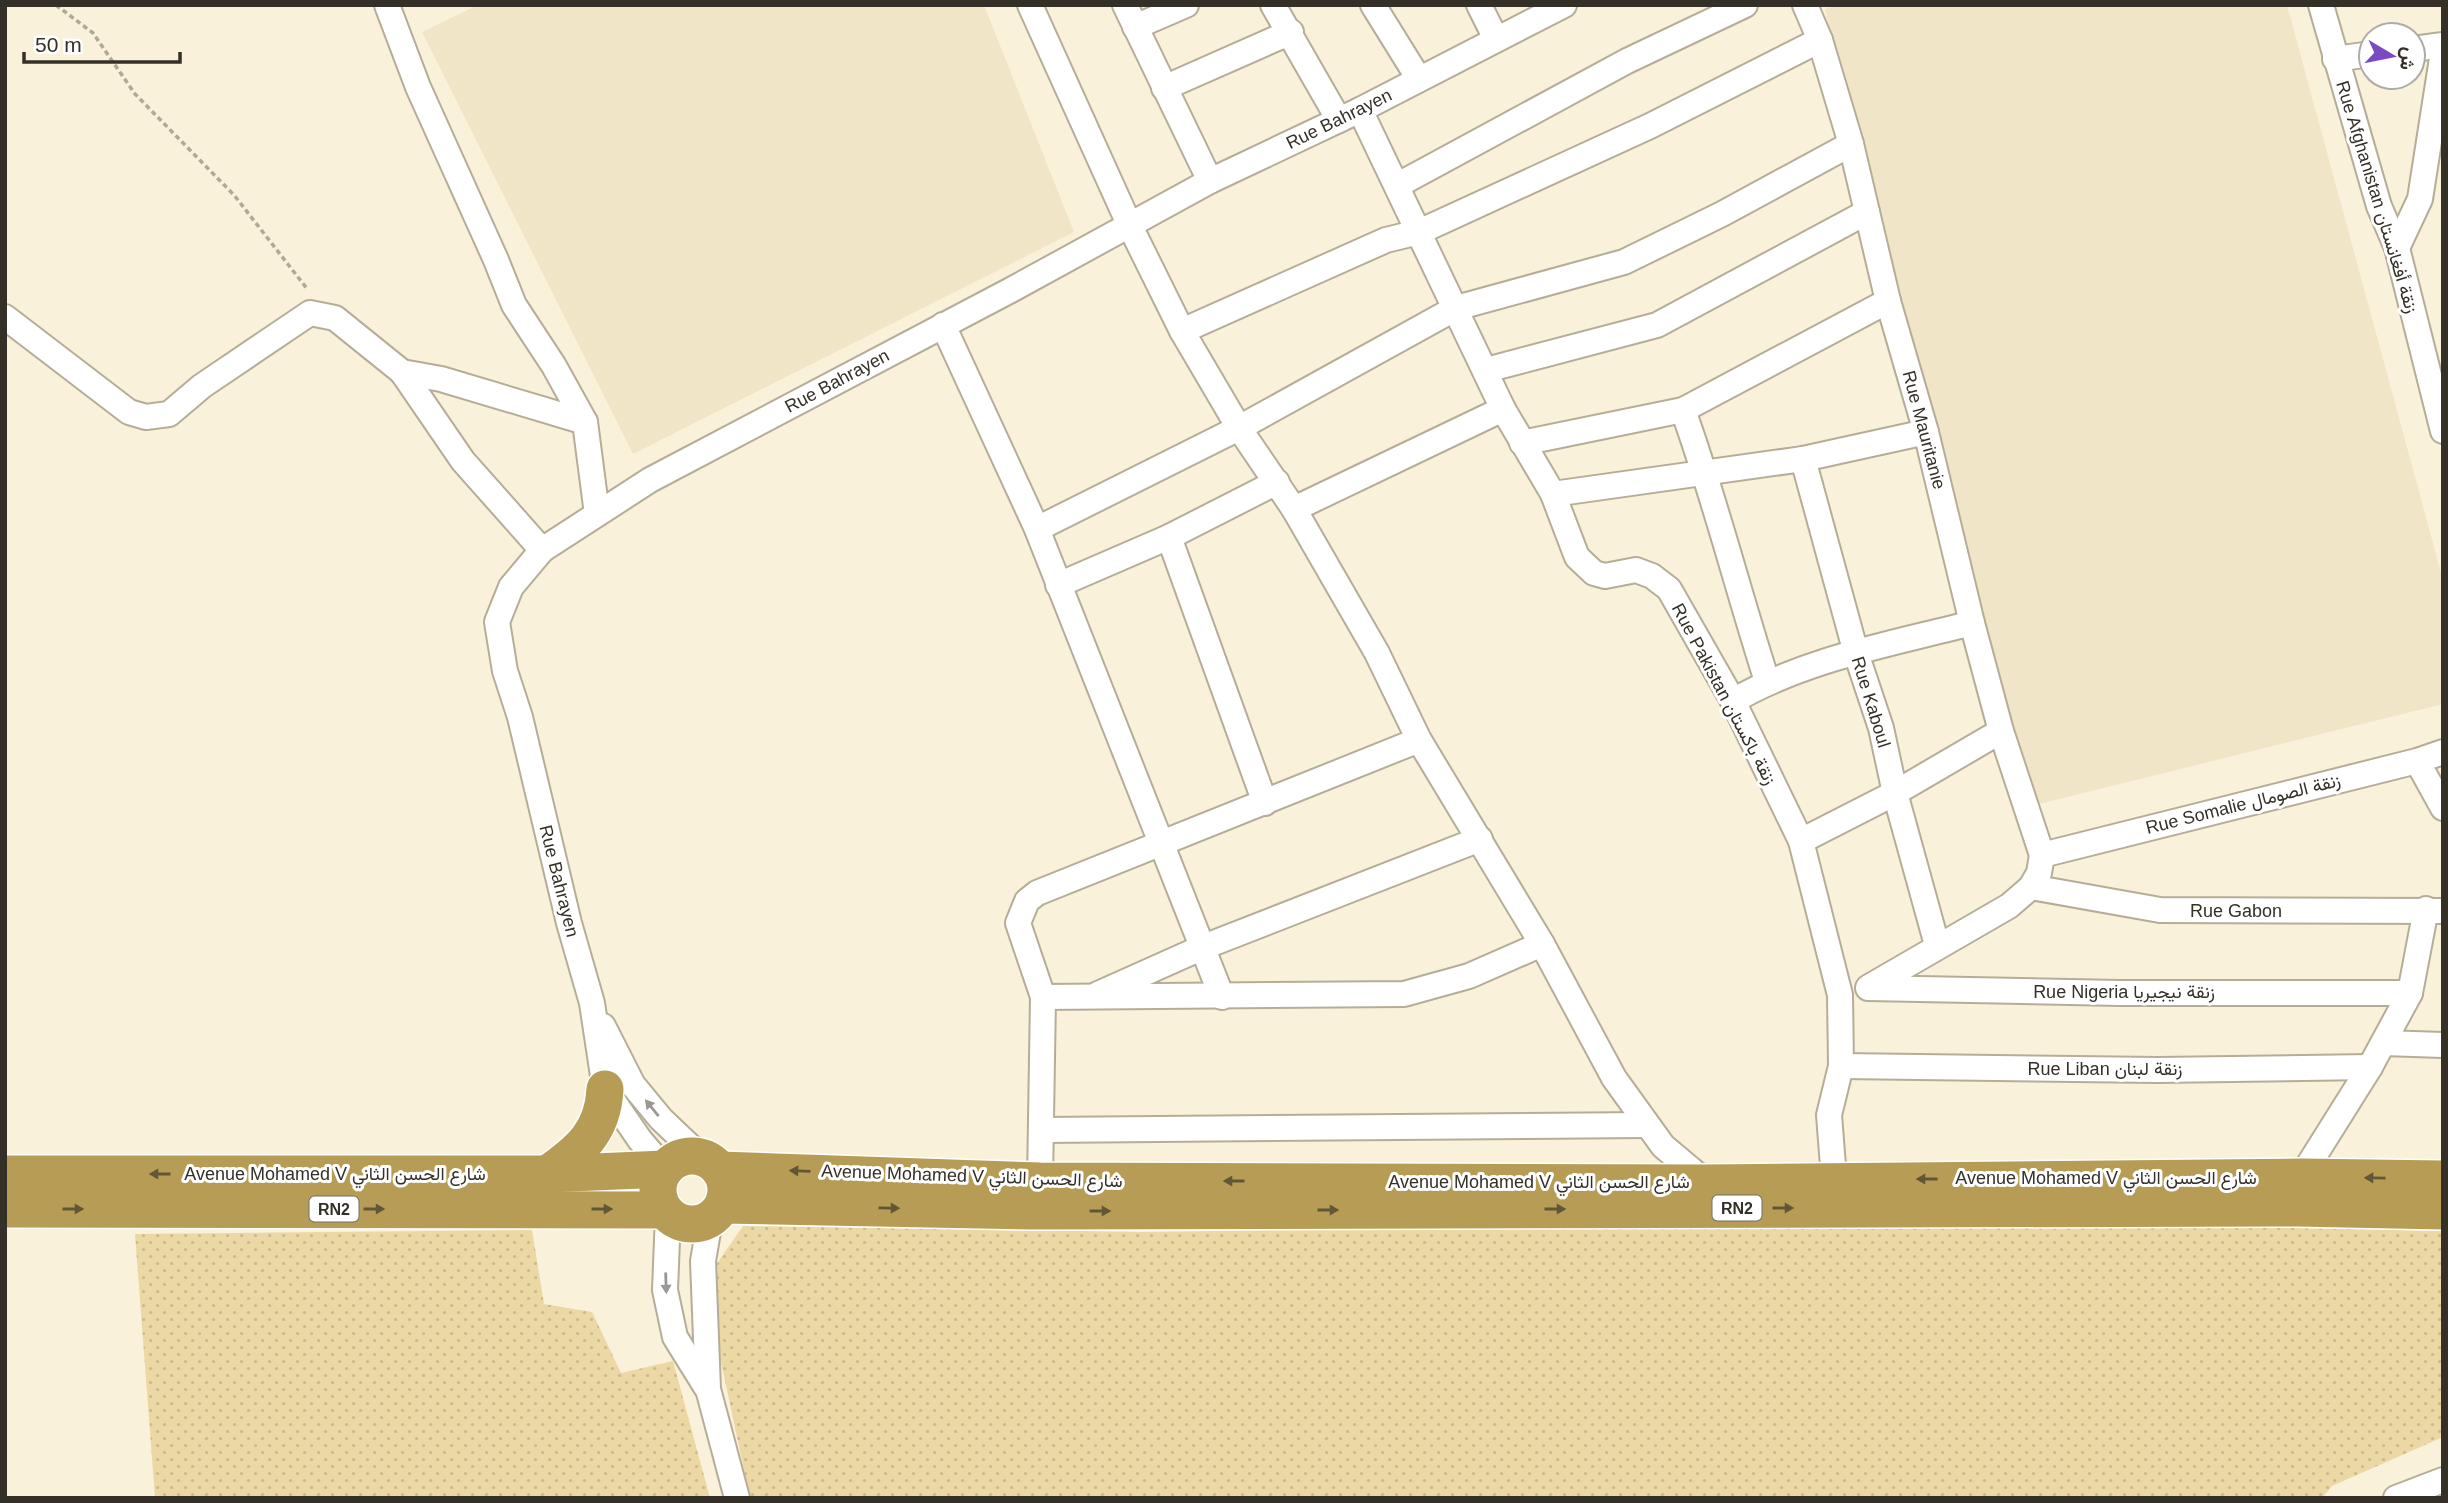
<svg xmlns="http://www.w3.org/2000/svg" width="2448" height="1503" font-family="Helvetica,Vazirmatn,sans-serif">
	<defs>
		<pattern id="grass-dots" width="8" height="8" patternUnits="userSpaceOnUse" patternTransform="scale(1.75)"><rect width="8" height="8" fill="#ecd8a5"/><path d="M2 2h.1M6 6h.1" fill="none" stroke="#cbba8e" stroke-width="1.8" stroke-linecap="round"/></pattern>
	</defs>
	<rect width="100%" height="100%" fill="#faf1db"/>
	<g fill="#f0e5c7">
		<polygon points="478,5 984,5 1074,232 633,454 422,32"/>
		<polygon points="1840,5 2287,5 2443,580 2443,704 2031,806 1825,9"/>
	</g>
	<g fill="url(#grass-dots)">
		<polygon points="743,1226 1142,1232 1612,1226 2284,1228 2443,1231 2443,1437 2332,1486 2322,1498 750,1498 704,1282"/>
		<polygon points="532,1230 544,1304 592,1312 621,1373 673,1361 710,1498 155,1498 135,1234"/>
	</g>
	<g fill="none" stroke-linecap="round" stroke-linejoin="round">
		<g stroke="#b5ad98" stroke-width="28">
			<g id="minor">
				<polyline points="387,5 418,87 496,260 514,305 554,366 585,422 597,514"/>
				<polyline points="1030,5 1129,224 1182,331 1239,428 1294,509 1377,653 1419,740 1542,944 1614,1078 1663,1146 1707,1183"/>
				<polyline points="1125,5 1210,181"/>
				<polyline points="1273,5 1339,120"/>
				<polyline points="1373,5 1419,79"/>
				<polyline points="1479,5 1496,39"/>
				<polyline points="1805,5 1820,40 1851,144 1888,301 1926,432 1972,623 2001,731 2042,855 2039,873 2031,887 2009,906 1869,987"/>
				<polyline points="2321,5 2379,206 2397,248 2443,431"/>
				<polyline points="1135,27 1186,5"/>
				<polyline points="2413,49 2443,45"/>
				<polyline points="2335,59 2371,54"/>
				<polyline points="1164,88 1291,32"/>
				<polyline points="1360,110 1503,409 1553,494 1577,557 1594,573 1605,576 1636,570 1652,576 1669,589 1733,701 1801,841 1840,995 1841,1066 1829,1115 1834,1179"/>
				<polyline points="1398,185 1627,61 1745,5"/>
				<polyline points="2397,248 2420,199 2443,52"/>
				<polyline points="5,317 129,412 146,417 169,414 202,386 310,313 335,318 402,372 441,379 585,422"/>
				<polyline points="943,325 1037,529 1222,997"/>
				<polyline points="1182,331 1386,240 1419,232 1650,126 1820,40"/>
				<polyline points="1486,370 1657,325 1867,212"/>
				<polyline points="402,372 463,461 542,550"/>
				<path d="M1683,410C1715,499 1738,591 1767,681"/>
				<polyline points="1522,443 1683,410 1888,301"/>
				<polyline points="1803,459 1856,653 1881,728 1895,793 1937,945"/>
				<polyline points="1553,494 1803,459 1926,432"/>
				<polyline points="1294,509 1503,409"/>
				<polyline points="1037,529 1239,428 1456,308 1624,262 1722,214 1851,144"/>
				<polyline points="1169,537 1265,803"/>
				<polyline points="1058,585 1169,537 1277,482"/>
				<path d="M1733,701C1805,659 1891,644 1972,623"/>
				<polyline points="2417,761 2443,808"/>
				<polyline points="1801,841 1895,793 2001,731"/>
				<polyline points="2042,855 2417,761 2443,752"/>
				<polyline points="2031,887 2160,910 2443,911"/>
				<polyline points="1868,988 2120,993 2410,993"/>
				<polyline points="1098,994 1201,948 1480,839"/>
				<polyline points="1043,997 1404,994 1469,976 1542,944"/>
				<polyline points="603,1026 633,1085 661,1119 700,1156"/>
				<polyline points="2383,1043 2443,1045"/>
				<polyline points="1841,1066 2158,1070 2370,1067"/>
				<polyline points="1042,1130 1647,1125"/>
				<polyline points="665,1169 640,1140 605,1089 592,1003 569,923 520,717 505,671 497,622 511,587 542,550 650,480 1011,290 1210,181 1360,110 1564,5"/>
				<polyline points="2301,1177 2370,1067 2410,993 2426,909"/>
				<polyline points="1040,1181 1043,997 1018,923 1027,901 1037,893 1419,740"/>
				<polyline points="668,1215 665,1290 675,1337 706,1387"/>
				<polyline points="710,1220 703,1261 708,1389 737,1498"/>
				<polyline points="2396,1498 2443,1480"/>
			</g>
		</g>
		<g stroke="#fff" stroke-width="40">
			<g id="highway">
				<circle cx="692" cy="1190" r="34"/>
				<polyline points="720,1170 1040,1181 1707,1183 2301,1177 2443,1179"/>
				<polyline points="5,1174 547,1174 665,1169"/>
				<path d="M547,1174C580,1151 603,1132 605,1089"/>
				<polyline points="723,1205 1032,1211 2298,1208 2443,1211"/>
				<polyline points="5,1209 663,1210"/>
			</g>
		</g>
		<polyline stroke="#b0a998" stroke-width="3.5" stroke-dasharray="5 3.5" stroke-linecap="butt" points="56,5 93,33 135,94 234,195 308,290"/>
		<use href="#minor" stroke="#fff" stroke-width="24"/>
		<use href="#highway" stroke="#b69c55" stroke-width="37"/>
	</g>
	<defs><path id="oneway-solid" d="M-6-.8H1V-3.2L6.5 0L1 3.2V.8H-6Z" transform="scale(1.75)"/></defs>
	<g fill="#9a9894">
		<use href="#oneway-solid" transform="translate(652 1108) rotate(-129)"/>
		<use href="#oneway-solid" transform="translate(666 1283) rotate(88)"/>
	</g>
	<g fill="#625638">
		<use href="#oneway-solid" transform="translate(800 1171) rotate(-178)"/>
		<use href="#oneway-solid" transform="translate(160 1174) rotate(-180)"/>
		<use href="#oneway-solid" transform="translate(2375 1178) rotate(-179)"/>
		<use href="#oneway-solid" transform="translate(1927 1179) rotate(180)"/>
		<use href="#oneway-solid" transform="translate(1234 1181) rotate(-180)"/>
		<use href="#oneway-solid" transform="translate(889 1208) rotate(1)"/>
		<use href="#oneway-solid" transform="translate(1783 1208)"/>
		<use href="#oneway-solid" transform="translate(73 1209)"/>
		<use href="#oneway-solid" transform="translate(374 1209)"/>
		<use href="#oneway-solid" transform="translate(602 1209)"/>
		<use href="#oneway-solid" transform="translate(1555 1209)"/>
		<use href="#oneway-solid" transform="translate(1328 1210)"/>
		<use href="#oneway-solid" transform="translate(1100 1211)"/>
	</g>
	<g text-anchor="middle" stroke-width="6" stroke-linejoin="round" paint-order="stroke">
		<g fill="#fff" stroke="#716e68" stroke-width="2">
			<rect x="1712.5" y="1195.5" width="49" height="25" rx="5"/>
			<rect x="309.5" y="1196.5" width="49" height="25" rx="5"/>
		</g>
		<g font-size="16" font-weight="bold" fill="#343028">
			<text x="1737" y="1214">RN2</text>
			<text x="334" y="1215">RN2</text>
		</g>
		<g font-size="18" fill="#343028" stroke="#fff">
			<text transform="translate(1339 119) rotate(-26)" y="6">Rue Bahrayen</text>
			<text transform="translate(2377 197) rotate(73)" y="6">Rue Afghanistan زنقة أفغانستان</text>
			<text transform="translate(837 381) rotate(-28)" y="6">Rue Bahrayen</text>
			<text transform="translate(1924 430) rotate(75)" y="6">Rue Mauritanie</text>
			<text transform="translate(1724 694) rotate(62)" y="6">Rue Pakistan زنقة باكستان</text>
			<text transform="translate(1871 702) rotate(73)" y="6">Rue Kaboul</text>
			<text transform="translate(2243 804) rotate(-14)" y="6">Rue Somalie زنقة الصومال</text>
			<text transform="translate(559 881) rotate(76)" y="6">Rue Bahrayen</text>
			<text x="2236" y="917">Rue Gabon</text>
			<text x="2124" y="998">Rue Nigeria زنقة نيجيريا</text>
			<text x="2105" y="1075">Rue Liban زنقة لبنان</text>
			<text x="335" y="1180">Avenue Mohamed V شارع الحسن الثاني</text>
			<text transform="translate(972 1176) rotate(2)" y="6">Avenue Mohamed V شارع الحسن الثاني</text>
			<text x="2106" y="1184">Avenue Mohamed V شارع الحسن الثاني</text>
			<text x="1539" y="1188">Avenue Mohamed V شارع الحسن الثاني</text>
		</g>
	</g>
	<rect width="2448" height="1503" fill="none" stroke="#343028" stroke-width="14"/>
	<g transform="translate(2392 56) rotate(100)"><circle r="33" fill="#ffffff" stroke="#aeaca9" stroke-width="2"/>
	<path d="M0-5L12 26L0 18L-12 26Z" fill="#7b49c1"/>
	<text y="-10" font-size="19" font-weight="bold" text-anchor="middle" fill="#343028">ش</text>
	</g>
	<path d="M24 52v10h156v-10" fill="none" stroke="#343028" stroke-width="3.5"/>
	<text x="35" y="52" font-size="21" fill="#343028" stroke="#ffffff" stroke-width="5" paint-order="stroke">50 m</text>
</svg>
